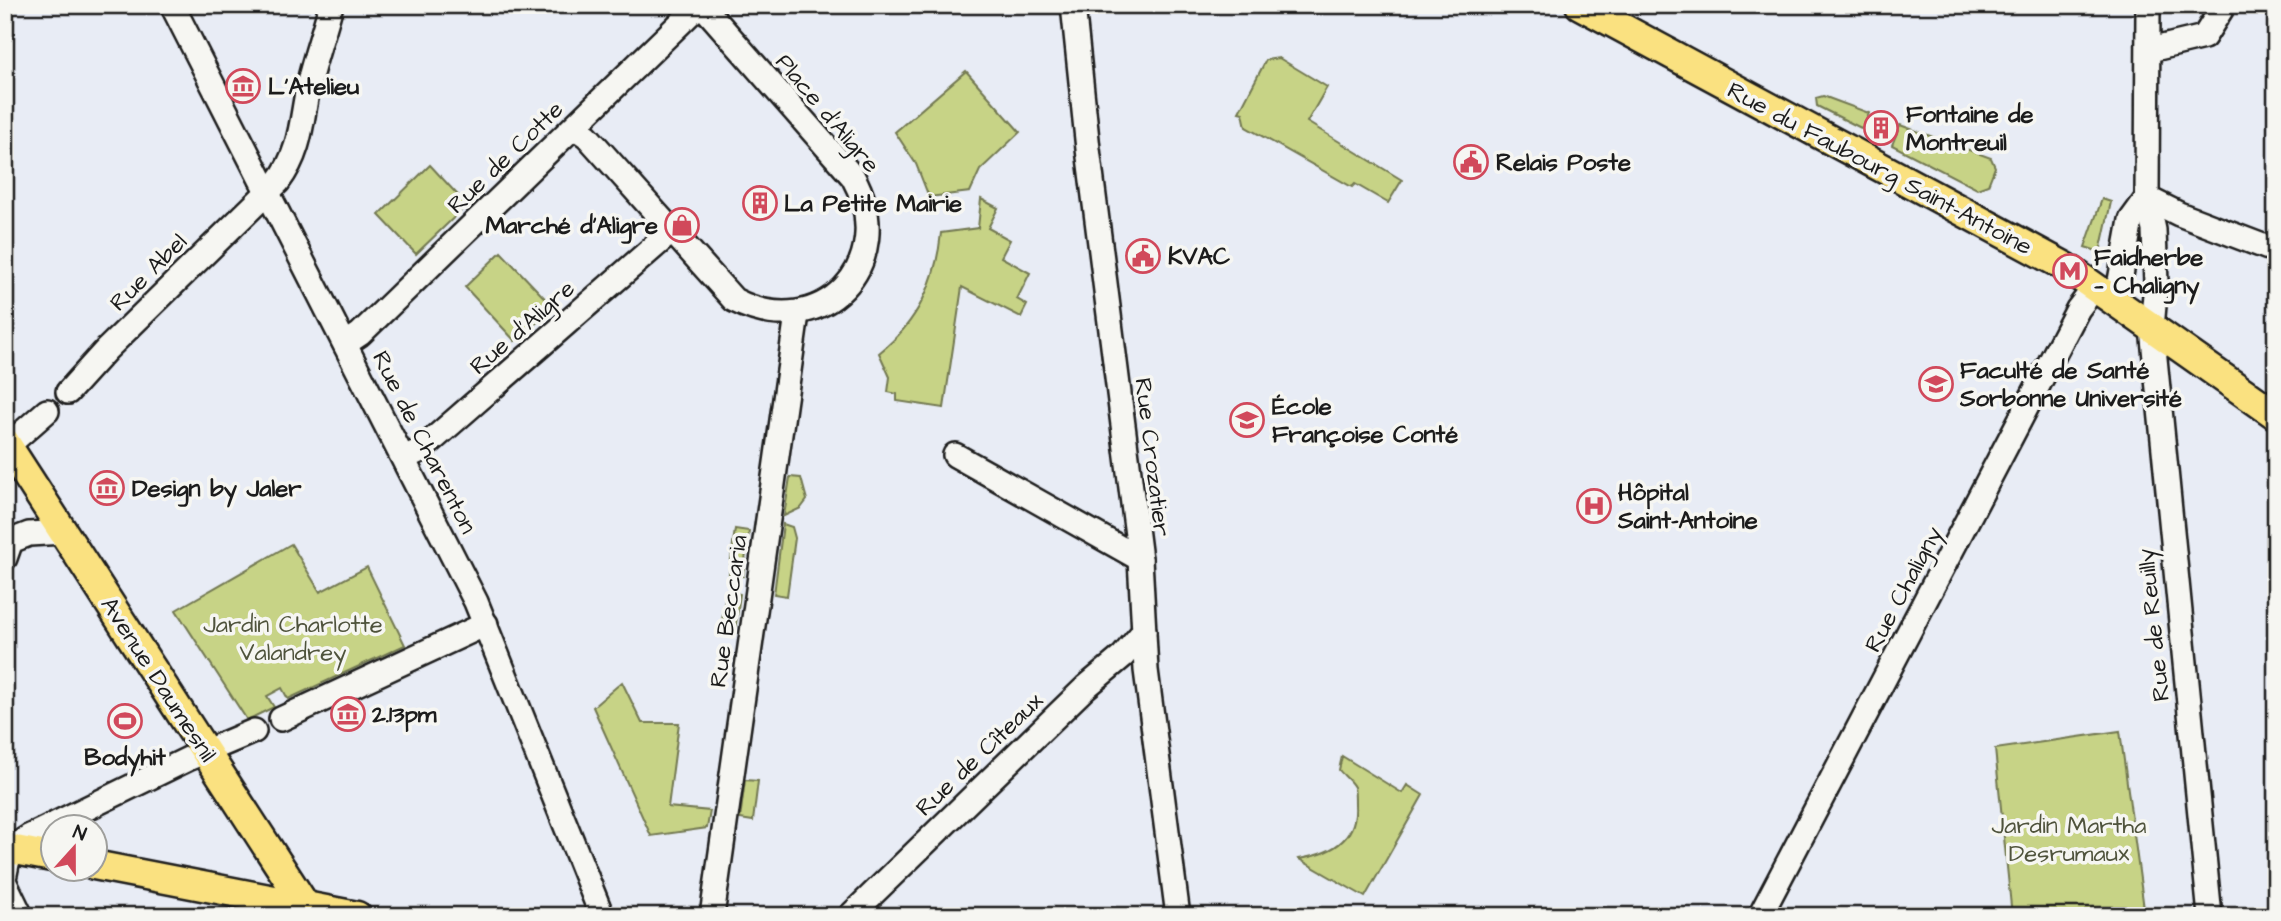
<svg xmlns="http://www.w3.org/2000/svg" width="2281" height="921" font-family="'Architects Daughter',sans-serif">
	<rect width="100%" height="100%" fill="#e8ecf5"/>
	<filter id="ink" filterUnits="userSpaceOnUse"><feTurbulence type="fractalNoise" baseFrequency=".0143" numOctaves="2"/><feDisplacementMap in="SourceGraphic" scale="14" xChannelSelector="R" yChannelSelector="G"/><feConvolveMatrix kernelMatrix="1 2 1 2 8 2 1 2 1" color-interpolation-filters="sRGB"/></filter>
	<g filter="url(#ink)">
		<g fill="#c7d386" stroke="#727851" stroke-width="2">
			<polygon points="1279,58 1327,87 1307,122 1402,180 1388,203 1355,184 1352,187 1246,127 1243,113 1239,112 1266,60"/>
			<polygon points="966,71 1020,132 980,170 970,192 929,197 916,164 895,132"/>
			<polygon points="1823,96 1869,113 1863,129 1817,106 1816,98"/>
			<polygon points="1900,125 1991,158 1995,167 1988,185 1977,189 1892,145"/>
			<polygon points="430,165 467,205 416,254 379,215"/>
			<path d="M981,199L998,208L988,228L1010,240L1001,257L1030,273L1017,299L1027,305L1021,317L962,287L944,408L897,401V394L888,392L890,377L879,353C918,322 936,282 941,233L978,228Z"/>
			<polygon points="2102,199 2111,202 2100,252 2085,247"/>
			<polygon points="501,252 554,308 515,341 465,287"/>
			<polygon points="790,477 801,478 807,500 801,508 784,516"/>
			<polygon points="783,524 792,527 795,538 787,596 774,594"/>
			<polygon points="735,529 749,531 743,576 729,574"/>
			<polygon points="291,544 320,592 367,567 405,645 288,699 282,688 267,696 274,707 247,720 176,610"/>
			<polygon points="726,591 740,594 735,631 721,629"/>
			<polygon points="622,682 642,723 679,723 668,807 710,811 707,828 651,836 593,707"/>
			<polygon points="2120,731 2145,916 2012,916 1995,749"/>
			<path d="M1342,756L1402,793L1407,785L1423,795L1365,897L1299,859C1330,854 1358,840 1355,804C1355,799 1355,791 1354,787C1351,781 1343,775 1339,770Z"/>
			<polygon points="745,780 758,781 753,821 740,819"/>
		</g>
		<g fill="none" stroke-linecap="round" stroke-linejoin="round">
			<g stroke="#1c1c1c" stroke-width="28">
				<g id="minor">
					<polyline points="172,5 476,602 602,916"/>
					<polyline points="1073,5 1088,149 1140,559 1146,670 1178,916"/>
					<polyline points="2148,5 2147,198 2154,230 2156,283 2152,328 2210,916"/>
					<polyline points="2150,50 2204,37 2224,5"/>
					<path d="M574,127L587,136L734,300C822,346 900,262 853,177L702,5"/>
					<polyline points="2147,198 2179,214 2276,251"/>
					<polyline points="2110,299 2120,281 2131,220 2147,198"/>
					<polyline points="345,344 360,334 699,5"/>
					<path d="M68,392L106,350L278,182C304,148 301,113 311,74C317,51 325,28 331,5"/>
					<polyline points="5,448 47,411"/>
					<polyline points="955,455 1140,559"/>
					<polyline points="404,458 421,450 671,232"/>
					<polyline points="5,558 11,541 29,534 64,532"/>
					<polyline points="281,719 486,624"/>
					<polyline points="5,874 10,849 30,836 190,758 254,731"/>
					<polyline points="5,883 21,916"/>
					<polyline points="712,916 797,314"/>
					<polyline points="850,916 1086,687 1123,656 1144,631"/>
					<polyline points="1760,916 2078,309 2095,287"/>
				</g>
			</g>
			<g stroke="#1c1c1c" stroke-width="33">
				<g id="major">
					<polyline points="1580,5 2066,267 2276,415"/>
					<polyline points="5,442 312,916"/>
					<polyline points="5,848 52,857"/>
					<polyline points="94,865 357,916"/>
				</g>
			</g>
			<use href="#minor" stroke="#f6f6f2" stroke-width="23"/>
			<use href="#major" stroke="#fae180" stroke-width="28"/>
		</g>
	</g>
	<defs>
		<g id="museum-ring" transform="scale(1.75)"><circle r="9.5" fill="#f6f6f2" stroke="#d1495b" stroke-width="1.5"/><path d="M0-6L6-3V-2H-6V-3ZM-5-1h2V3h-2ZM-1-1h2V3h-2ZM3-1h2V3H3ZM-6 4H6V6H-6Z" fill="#d1495b"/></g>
		<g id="building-ring" transform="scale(1.75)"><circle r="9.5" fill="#f6f6f2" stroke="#d1495b" stroke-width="1.5"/><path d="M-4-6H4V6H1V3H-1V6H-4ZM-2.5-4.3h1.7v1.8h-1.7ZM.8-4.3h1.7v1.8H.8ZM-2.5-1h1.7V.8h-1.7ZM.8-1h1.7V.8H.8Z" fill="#d1495b"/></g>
		<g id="civic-ring" transform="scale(1.75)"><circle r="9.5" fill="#f6f6f2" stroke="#d1495b" stroke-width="1.5"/><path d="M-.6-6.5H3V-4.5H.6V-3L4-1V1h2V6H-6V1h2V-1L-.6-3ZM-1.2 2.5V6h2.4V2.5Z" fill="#d1495b"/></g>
		<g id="shop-ring" transform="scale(1.75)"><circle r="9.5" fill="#f6f6f2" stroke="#d1495b" stroke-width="1.5"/><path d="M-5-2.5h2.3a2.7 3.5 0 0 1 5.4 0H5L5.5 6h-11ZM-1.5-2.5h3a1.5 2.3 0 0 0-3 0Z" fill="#d1495b"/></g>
		<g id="metro-ring" transform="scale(1.75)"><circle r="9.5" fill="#f6f6f2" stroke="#d1495b" stroke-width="1.5"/><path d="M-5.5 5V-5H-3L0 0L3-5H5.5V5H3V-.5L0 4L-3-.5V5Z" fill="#d1495b"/></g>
		<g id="university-ring" transform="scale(1.75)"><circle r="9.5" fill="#f6f6f2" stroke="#d1495b" stroke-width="1.5"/><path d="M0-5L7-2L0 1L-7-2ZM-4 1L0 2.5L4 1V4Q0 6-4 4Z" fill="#d1495b"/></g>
		<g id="hospital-ring" transform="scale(1.75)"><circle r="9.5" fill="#f6f6f2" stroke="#d1495b" stroke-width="1.5"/><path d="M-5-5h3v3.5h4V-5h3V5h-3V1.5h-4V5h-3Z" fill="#d1495b"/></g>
		<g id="stadium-ring" transform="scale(1.75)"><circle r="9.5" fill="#f6f6f2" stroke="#d1495b" stroke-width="1.5"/><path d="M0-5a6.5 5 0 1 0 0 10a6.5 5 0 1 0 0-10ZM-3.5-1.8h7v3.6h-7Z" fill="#d1495b"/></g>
	</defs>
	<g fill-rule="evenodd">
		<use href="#museum-ring" x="243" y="86"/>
		<use href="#building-ring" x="1881" y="128"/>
		<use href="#civic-ring" x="1471" y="162"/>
		<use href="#building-ring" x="760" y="203"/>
		<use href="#shop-ring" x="682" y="225"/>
		<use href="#civic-ring" x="1143" y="256"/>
		<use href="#metro-ring" x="2070" y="271"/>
		<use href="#university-ring" x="1936" y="384"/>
		<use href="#university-ring" x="1247" y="420"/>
		<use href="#museum-ring" x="107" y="488"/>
		<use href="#hospital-ring" x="1594" y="506"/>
		<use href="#museum-ring" x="348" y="714"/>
		<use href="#stadium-ring" x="125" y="721"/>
	</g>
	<g text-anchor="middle" stroke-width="7" stroke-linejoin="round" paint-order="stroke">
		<g font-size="24" font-weight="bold" fill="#1c1c1c" stroke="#f6f6f2" text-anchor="start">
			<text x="268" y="94">L'Atelieu</text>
			<text x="1906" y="122">Fontaine de<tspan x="1906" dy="28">Montreuil</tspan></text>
			<text x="1496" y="170">Relais Poste</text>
			<text x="784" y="211">La Petite Mairie</text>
			<text x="658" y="233" text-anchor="end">Marché d'Aligre</text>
			<text x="1168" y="264">KVAC</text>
			<text x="2094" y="265">Faidherbe<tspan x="2094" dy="28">— Chaligny</tspan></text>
			<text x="1960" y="378">Faculté de Santé<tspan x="1960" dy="28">Sorbonne Université</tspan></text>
			<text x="1272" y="414">École<tspan x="1272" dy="28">Françoise Conté</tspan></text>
			<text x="132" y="496">Design by Jaler</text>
			<text x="1618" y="500">Hôpital<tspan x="1618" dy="28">Saint-Antoine</tspan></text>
			<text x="372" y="722">2.13pm</text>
			<text x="125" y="765" text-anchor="middle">Bodyhit</text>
		</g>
		<g font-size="24" fill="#1c1c1c" stroke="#f6f6f2">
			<text transform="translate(828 113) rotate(50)" y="8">Place d'Aligre</text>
			<text transform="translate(505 157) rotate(-44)" y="8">Rue de Cotte</text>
			<text transform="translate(1880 168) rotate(28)" y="8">Rue du Faubourg Saint-Antoine</text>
			<text transform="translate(148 272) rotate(-45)" y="8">Rue Abel</text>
			<text transform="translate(522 327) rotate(-41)" y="8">Rue d'Aligre</text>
			<text transform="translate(425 442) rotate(63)" y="8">Rue de Charenton</text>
			<text transform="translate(1153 457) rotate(83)" y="8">Rue Crozatier</text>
			<text transform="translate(1903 589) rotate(-62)" y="8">Rue Chaligny</text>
			<text transform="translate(728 611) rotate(-82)" y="8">Rue Beccaria</text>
			<text transform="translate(2153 625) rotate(-96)" y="8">Rue de Reuilly</text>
			<text transform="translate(159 679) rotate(57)" y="8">Avenue Daumesnil</text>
			<text transform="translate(979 754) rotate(-44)" y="8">Rue de Cîteaux</text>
		</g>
		<g font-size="24" fill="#4f533c" stroke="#f6f6f2">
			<text x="293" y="632">Jardin Charlotte<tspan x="293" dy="28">Valandrey</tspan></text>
			<text x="2069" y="833">Jardin Martha<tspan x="2069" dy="28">Desrumaux</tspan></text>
		</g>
	</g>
	<rect width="2281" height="921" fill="none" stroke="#f6f6f2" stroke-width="28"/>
	<rect x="14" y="14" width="2253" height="893" fill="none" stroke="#1c1c1c" stroke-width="2.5" filter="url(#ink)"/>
	<g transform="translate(74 848) rotate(21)"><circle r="33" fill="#f6f6f2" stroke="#9f9f9c" stroke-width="2"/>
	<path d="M0-5L12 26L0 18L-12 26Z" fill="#d1495b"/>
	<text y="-10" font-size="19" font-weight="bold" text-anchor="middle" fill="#1c1c1c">N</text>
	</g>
</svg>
